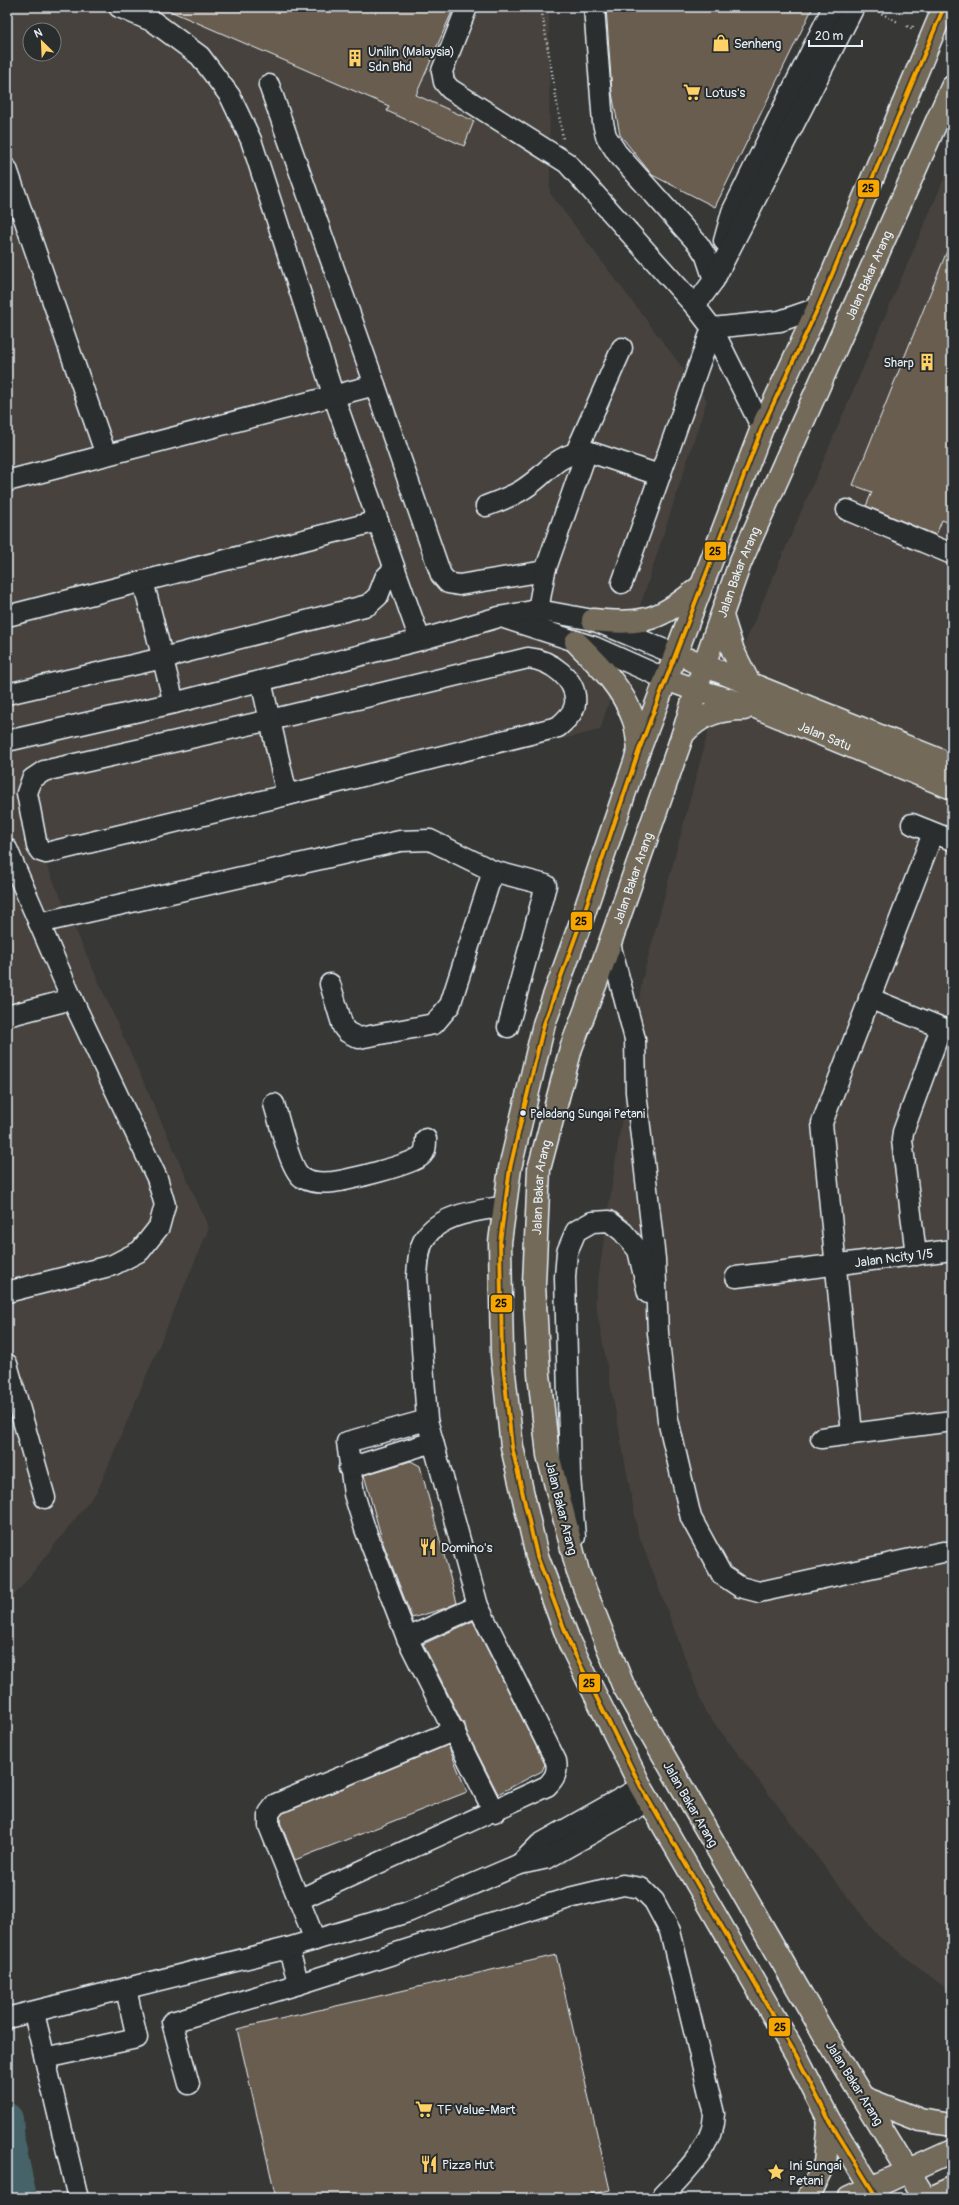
<svg xmlns="http://www.w3.org/2000/svg" width="959" height="2205" font-family="Pangolin,sans-serif">
	<rect width="100%" height="100%" fill="#373735"/>
	<filter id="ink" filterUnits="userSpaceOnUse"><feTurbulence type="fractalNoise" baseFrequency=".025" numOctaves="2"/><feDisplacementMap in="SourceGraphic" scale="8" xChannelSelector="R" yChannelSelector="G"/><feConvolveMatrix kernelMatrix="1 2 1 2 8 2 1 2 1" color-interpolation-filters="sRGB"/></filter>
	<g filter="url(#ink)">
		<g fill="#46423d" fill-rule="evenodd">
			<path d="M7,7H549L550,193L707,400L600,730L46,864L209,1228L98,1490L7,1605ZM30,30H54V54H30Z"/>
			<polygon points="952,160 952,1993 877,1935 705,1711 638,1533 595,1301 642,980 710,724"/>
		</g>
		<g fill="none" stroke-linecap="round" stroke-linejoin="round">
			<polyline stroke="#456368" stroke-width="32" points="7,2119 9,2142 21,2198"/>
		</g>
		<g fill="#695d50" stroke="#e8f1f8">
			<polygon points="161,7 454,7 416,95 474,121 464,146 387,111 389,106"/>
			<polygon points="606,7 813,7 715,207 652,175 620,135 612,93"/>
			<polygon points="951,241 952,524 942,520 936,535 866,506 872,492 853,485"/>
			<polygon points="411,1461 420,1466 457,1603 443,1609 412,1618 383,1543 364,1475"/>
			<polygon points="473,1621 545,1764 542,1771 498,1794 466,1731 465,1725 461,1720 423,1644"/>
			<polygon points="448,1745 467,1792 295,1860 280,1822 280,1817 283,1813"/>
			<polygon points="556,1955 610,2190 575,2198 276,2198 237,2029"/>
		</g>
		<g fill="none" stroke-linecap="round" stroke-linejoin="round">
			<g stroke="#e8f1f8" stroke-width="23">
				<g id="minor">
					<polyline points="119,7 154,22 200,56 230,96 251,140 334,397 420,640"/>
					<polyline points="467,7 442,71 444,82 450,89 567,163 695,306 712,328 762,428"/>
					<polyline points="594,7 603,123 606,136 617,153 699,245 706,256 714,280"/>
					<polyline points="269,85 375,385"/>
					<polyline points="7,169 106,455"/>
					<polyline points="724,241 732,212 833,7"/>
					<polyline points="695,306 714,280 854,7"/>
					<polyline points="712,328 780,321 818,308"/>
					<polyline points="576,452 622,348"/>
					<polyline points="7,481 375,385 441,575 448,583 459,585 545,571"/>
					<path d="M486,506C499,501 514,496 525,488C551,471 552,456 587,451L659,475"/>
					<polyline points="847,510 952,554"/>
					<polyline points="143,581 174,703"/>
					<polyline points="622,583 712,328"/>
					<polyline points="538,610 545,571 587,451"/>
					<polyline points="7,616 378,521"/>
					<polyline points="501,617 594,647 666,679"/>
					<path d="M528,658C550,660 578,679 575,704C574,713 565,721 558,727L287,795L46,853L40,851L37,846L27,793L32,779L44,771L270,720Z"/>
					<polyline points="261,681 287,795"/>
					<polyline points="7,694 163,658 368,605 378,596 385,578 394,569"/>
					<polyline points="7,741 174,703 420,640 499,617 538,610 593,620 677,655"/>
					<polyline points="912,824 952,840"/>
					<polyline points="7,849 72,999 157,1178 165,1205 159,1227 140,1251 113,1265 7,1292"/>
					<polyline points="493,871 546,885 508,1027"/>
					<polyline points="39,923 400,841 430,840 493,871 450,1005 434,1024 359,1038 347,1032 343,1027 330,984"/>
					<polyline points="610,944 635,1039 636,1092 655,1259 658,1333 668,1420 691,1518 722,1575 740,1587 759,1592 943,1552 952,1552"/>
					<polyline points="869,998 952,1032"/>
					<polyline points="7,1016 72,999"/>
					<path d="M274,1104C279,1119 290,1171 303,1178C312,1183 323,1183 333,1182C348,1180 411,1165 421,1156C426,1152 426,1145 426,1139"/>
					<polyline points="916,1255 902,1140 903,1132 941,1028"/>
					<path id="s1" d="M736,1277L952,1250"/>
					<polyline points="7,1364 45,1498"/>
					<polyline points="427,1420 347,1442 354,1494 365,1529 407,1638 494,1812"/>
					<polyline points="852,1434 822,1123 933,833"/>
					<polyline points="821,1438 952,1421"/>
					<polyline points="349,1468 433,1442"/>
					<polyline points="575,1537 570,1476 565,1277 567,1252 576,1231 592,1222 609,1221 623,1232 638,1250 648,1293"/>
					<polyline points="407,1638 478,1606"/>
					<polyline points="520,1864 540,1844 641,1787"/>
					<path d="M298,1900L547,1786C555,1778 558,1772 556,1761L478,1606L427,1420L417,1277C418,1264 418,1249 425,1238C441,1213 479,1211 505,1206"/>
					<polyline points="315,1940 269,1826 269,1813 276,1804 455,1730"/>
					<polyline points="288,1948 299,1984"/>
					<polyline points="34,2013 78,2198"/>
					<polyline points="7,2018 288,1948 408,1912 520,1864 548,1858 649,1801"/>
					<polyline points="45,2058 137,2038 126,1989"/>
					<path d="M189,2084L172,2022L299,1984L569,1898L623,1885L641,1888L654,1901L670,1931L714,2114C713,2148 683,2174 661,2198"/>
				</g>
			</g>
			<g stroke="#e8f1f8" stroke-width="25">
				<g id="major">
					<polyline points="722,616 733,651 749,683"/>
					<path d="M593,620C646,625 659,620 700,587"/>
					<path d="M576,642C599,665 622,687 633,718C637,727 637,739 639,748"/>
					<polyline points="691,660 952,765"/>
					<path id="s2" d="M666,679L696,690L758,708L952,788"/>
					<path d="M683,734C700,715 719,709 744,709"/>
					<polyline points="877,2198 829,2120 796,2055 641,1787 570,1644 537,1556 512,1447 502,1355 500,1242 510,1168 544,1024 583,916 639,750 762,428 818,308 944,7"/>
					<path id="s3" d="M924,2198L824,2034L623,1685L578,1572L548,1455L539,1374L534,1284L539,1169L571,1048L597,980L683,734L704,665L740,563L952,87"/>
				</g>
			</g>
			<g stroke="#e8f1f8" stroke-width="25">
				<g id="highway">
					<polyline points="864,2098 920,2120 952,2125"/>
					<polyline points="808,2198 825,2163 829,2120"/>
					<polyline points="849,2198 952,2151"/>
					<polyline points="932,2198 952,2189"/>
				</g>
			</g>
			<g stroke="#e8f1f8" stroke-width="2.5" stroke-dasharray="1 3" stroke-linecap="butt">
				<polyline points="541,7 563,139"/>
				<polyline points="871,8 898,22"/>
				<polyline points="907,26 912,29 913,26"/>
			</g>
			<use href="#minor" stroke="#2a2d2e" stroke-width="20"/>
			<use href="#major" stroke="#736b5a" stroke-width="22"/>
			<use href="#highway" stroke="#736b5a" stroke-width="22"/>
			<g stroke="#2a2d2e" stroke-width="7">
				<polyline id="bus-1" points="877,2198 829,2120 796,2055 641,1787 570,1644 537,1556 512,1447 502,1355 500,1242 510,1168 544,1024 583,916 639,750 762,428 818,308 944,7"/>
			</g>
			<use href="#bus-1" stroke="#f7a600" stroke-width="4"/>
		</g>
	</g>
	<defs>
		<g id="shop-bare" transform="scale(1.38)"><path d="M-5-2.5h2.3a2.7 3.5 0 0 1 5.4 0H5L5.5 6h-11ZM-1.5-2.5h3a1.5 2.3 0 0 0-3 0Z" fill="#ffd166" stroke="#2a2d2e" stroke-width="2.5" paint-order="stroke"/></g>
		<g id="building-bare" transform="scale(1.38)"><path d="M-4-6H4V6H1V3H-1V6H-4ZM-2.5-4.3h1.7v1.8h-1.7ZM.8-4.3h1.7v1.8H.8ZM-2.5-1h1.7V.8h-1.7ZM.8-1h1.7V.8H.8Z" fill="#ffd166" stroke="#2a2d2e" stroke-width="2.5" paint-order="stroke"/></g>
		<g id="supermarket-bare" transform="scale(1.38)"><path d="M-6-5.5h2.5l.6 2H6L4.5 2H-2.5L-4.4-4H-6ZM-1.5 3.2a1.3 1.3 0 1 0 .1 0ZM3 3.2a1.3 1.3 0 1 0 .1 0Z" fill="#ffd166" stroke="#2a2d2e" stroke-width="2.5" paint-order="stroke"/></g>
		<g id="restaurant-bare" transform="scale(1.38)"><path d="M-5-6h1v4h1v-4h1v4h1v-4h1v5L-1.5 .5V6h-2V.5L-5-1ZM5-6V6H3V1.5H1.5Q1.5-4 5-6Z" fill="#ffd166" stroke="#2a2d2e" stroke-width="2.5" paint-order="stroke"/></g>
		<g id="sight-bare" transform="scale(1.38)"><path d="M0-6L1.8-2.2L6-1.7L2.9 1.2L3.7 5.4L0 3.3L-3.7 5.4L-2.9 1.2L-6-1.7L-1.8-2.2Z" fill="#ffd166" stroke="#2a2d2e" stroke-width="2.5" paint-order="stroke"/></g>
	</defs>
	<g fill-rule="evenodd">
		<use href="#shop-bare" x="721" y="43"/>
		<use href="#building-bare" x="355" y="58"/>
		<use href="#supermarket-bare" x="692" y="92"/>
		<use href="#building-bare" x="927" y="362"/>
		<use href="#restaurant-bare" x="428" y="1547"/>
		<use href="#supermarket-bare" x="424" y="2109"/>
		<use href="#restaurant-bare" x="429" y="2164"/>
		<use href="#sight-bare" x="776" y="2172"/>
	</g>
	<circle fill="#e8f1f8" stroke="#2a2d2e" stroke-width="1.5" cx="523" cy="1113" r="3.5"/>
	<g text-anchor="middle" stroke-width="4" stroke-linejoin="round" paint-order="stroke">
		<g font-size="12" fill="#e8f1f8" stroke="#2a2d2e" text-anchor="start">
			<text x="530" y="1118">Peladang Sungai Petani</text>
		</g>
		<g font-size="13" fill="#e8f1f8" stroke="#2a2d2e" text-anchor="start">
			<text x="734" y="48">Senheng</text>
			<text x="368" y="56">Unilin (Malaysia)<tspan x="368" dy="15">Sdn Bhd</tspan></text>
			<text x="705" y="97">Lotus's</text>
			<text x="914" y="367" text-anchor="end">Sharp</text>
			<text x="441" y="1552">Domino's</text>
			<text x="437" y="2114">TF Value-Mart</text>
			<text x="442" y="2169">Pizza Hut</text>
			<text x="789" y="2170">Ini Sungai<tspan x="789" dy="15">Petani</tspan></text>
		</g>
		<g font-size="13" fill="#e8f1f8" stroke="#2a2d2e">
			<text dy="5" stroke="none"><textPath href="#s3" startOffset="2078">Jalan Bakar Arang</textPath></text>
			<text dy="5" stroke="none"><textPath href="#s3" startOffset="1754">Jalan Bakar Arang</textPath></text>
			<text dy="5" stroke="none"><textPath href="#s2" startOffset="169">Jalan Satu</textPath></text>
			<text dy="5" stroke="none"><textPath href="#s3" startOffset="1430">Jalan Bakar Arang</textPath></text>
			<text dy="5" stroke="none"><textPath href="#s3" startOffset="1106">Jalan Bakar Arang</textPath></text>
			<text dy="5" stroke="none"><textPath href="#s1" startOffset="159">Jalan Ncity 1/5</textPath></text>
			<text transform="translate(562 1508) rotate(76)" y="5">Jalan Bakar Arang</text>
			<text transform="translate(691 1804) rotate(60)" y="5">Jalan Bakar Arang</text>
			<text transform="translate(855 2083) rotate(58)" y="5">Jalan Bakar Arang</text>
		</g>
	</g>
	<g stroke="#2a2d2e" stroke-width="1.5">
		<rect x="857" y="179" width="23" height="19" rx="4" fill="#f7a600"/>
		<rect x="704" y="541" width="23" height="20" rx="4" fill="#f7a600"/>
		<rect x="570" y="911" width="23" height="20" rx="4" fill="#f7a600"/>
		<rect x="490" y="1294" width="23" height="19" rx="4" fill="#f7a600"/>
		<rect x="578" y="1673" width="23" height="20" rx="4" fill="#f7a600"/>
		<rect x="768" y="2017" width="23" height="20" rx="4" fill="#f7a600"/>
	</g>
	<g font-size="11" text-anchor="middle" font-weight="bold" fill="#111">
		<text x="868" y="192">25</text>
		<text x="715" y="555">25</text>
		<text x="581" y="925">25</text>
		<text x="501" y="1307">25</text>
		<text x="589" y="1687">25</text>
		<text x="780" y="2031">25</text>
	</g>
	<rect width="959" height="2205" fill="none" stroke="#2a2d2e" stroke-width="24"/>
	<rect x="12" y="12" width="935" height="2181" fill="none" stroke="#e8f1f8" stroke-width="1.5" filter="url(#ink)"/>
	<g transform="translate(42 42) rotate(336)"><circle r="19" fill="#2a2d2e" stroke="#767b7f"/>
	<path d="M0-3L7 15L0 10L-7 15Z" fill="#ffd166"/>
	<text y="-6" font-size="11" font-weight="bold" text-anchor="middle" fill="#e8f1f8">N</text>
	</g>
	<path d="M809 40v6h53v-6" fill="none" stroke="#e8f1f8" stroke-width="2"/>
	<text x="815" y="40" font-size="12" fill="#e8f1f8" stroke="#2a2d2e" stroke-width="3" paint-order="stroke">20 m</text>
</svg>
